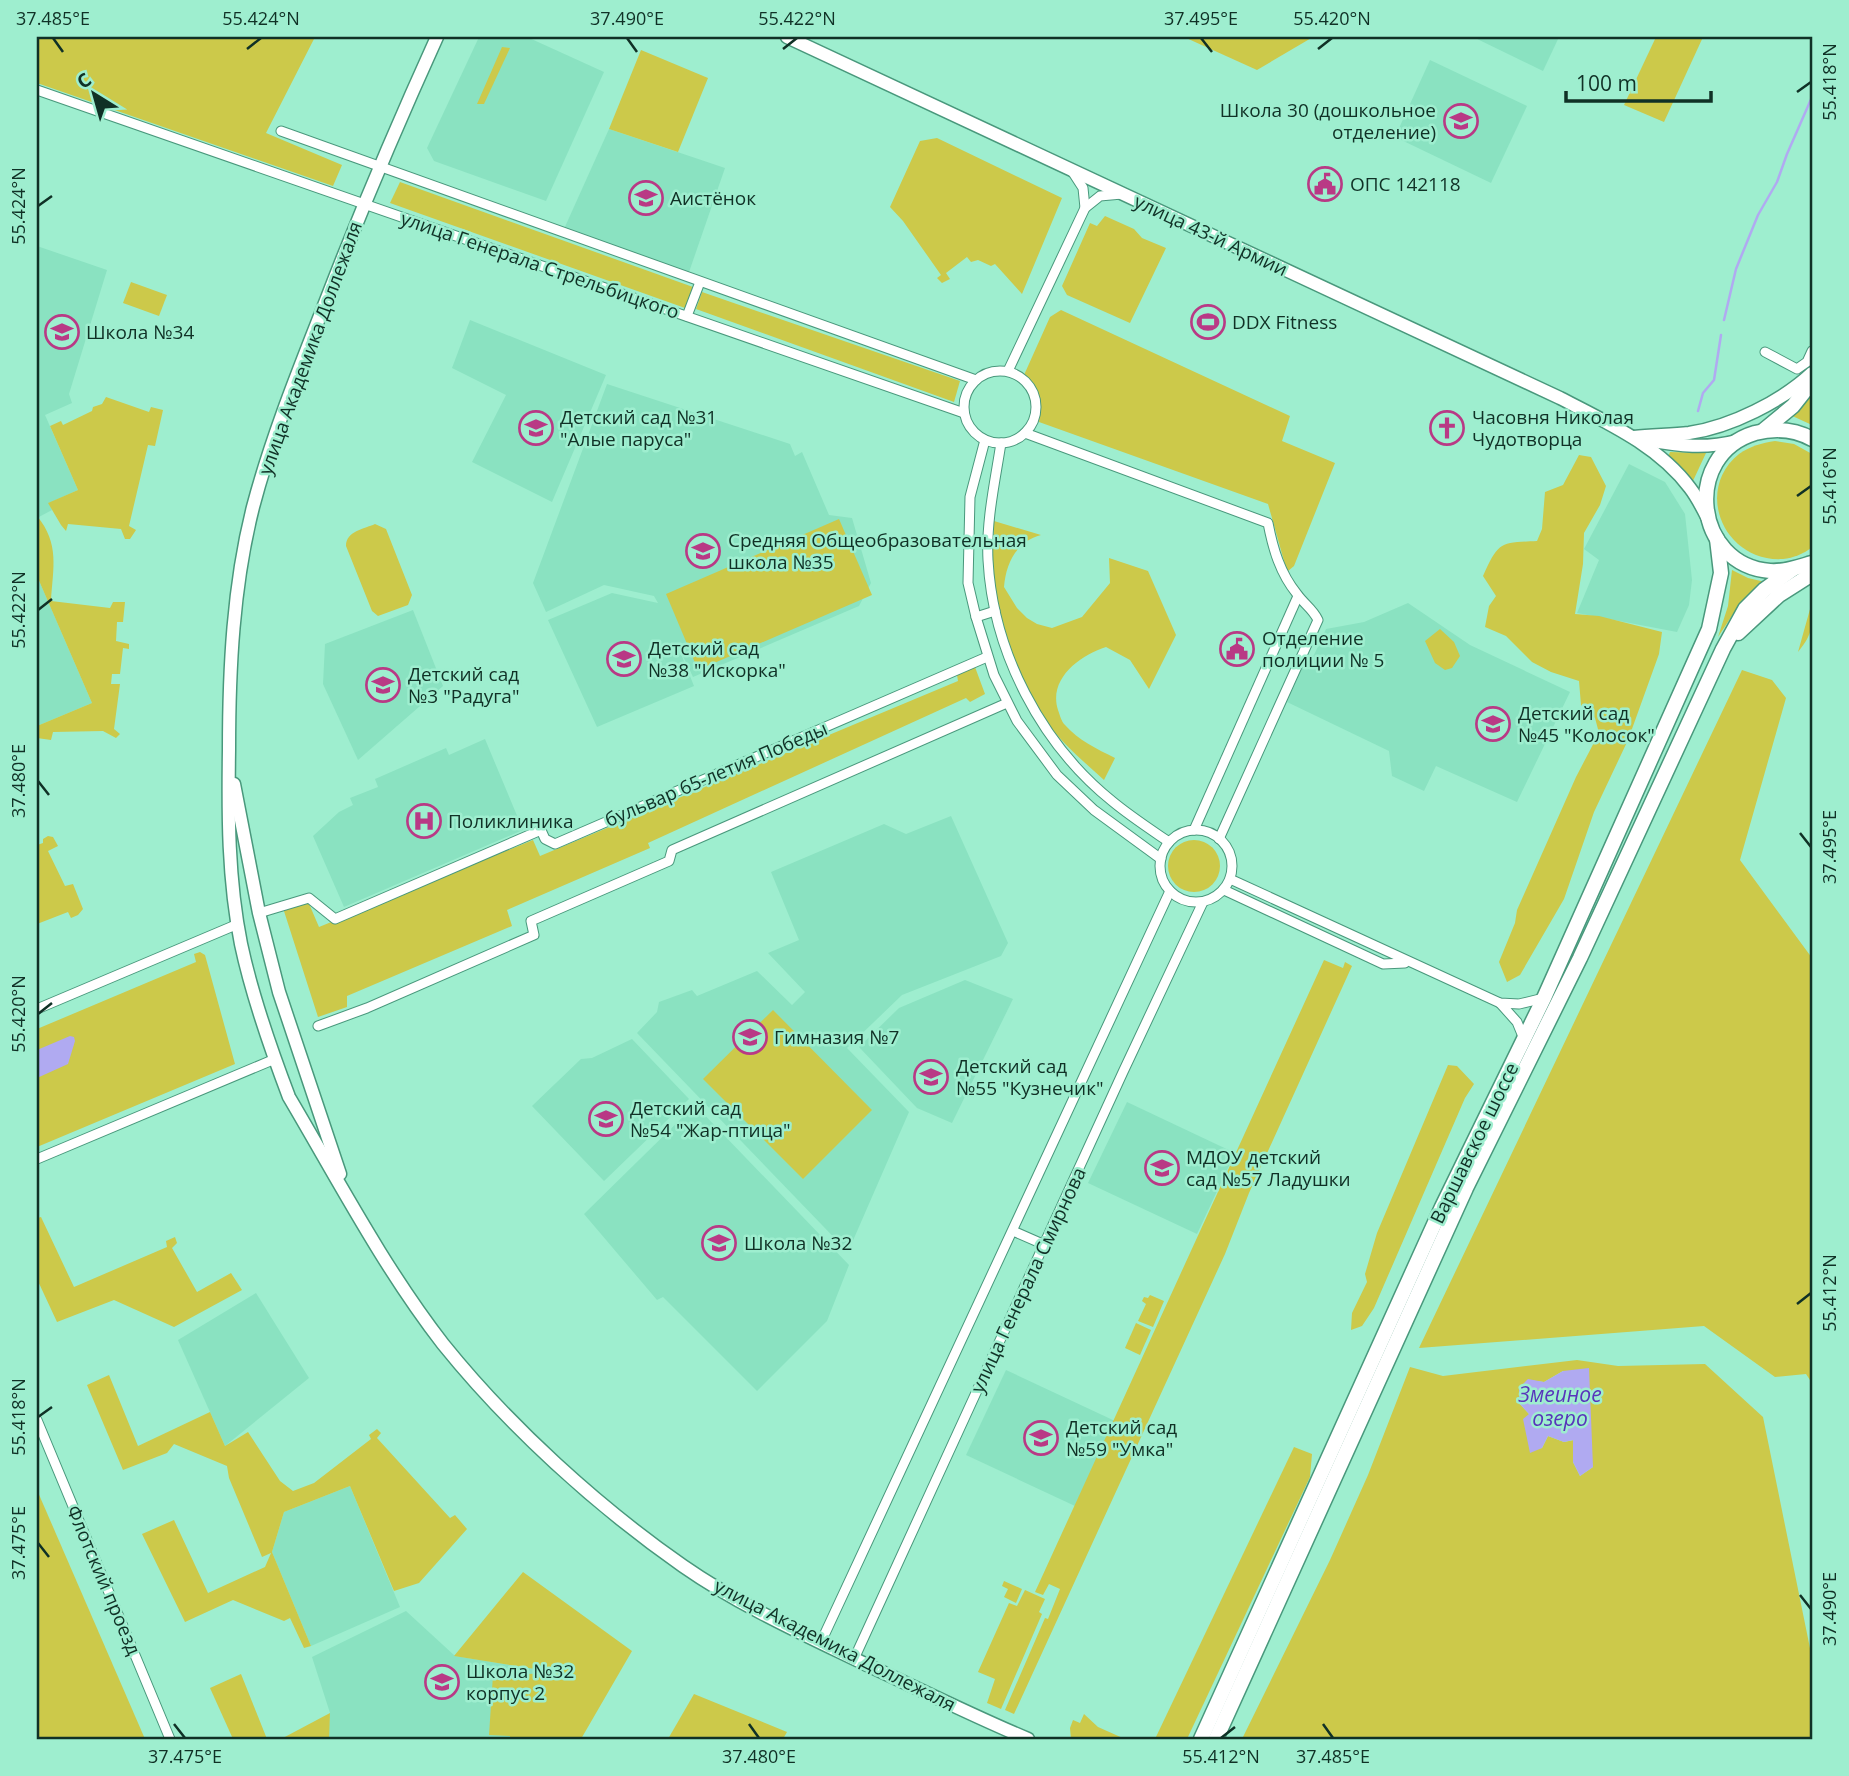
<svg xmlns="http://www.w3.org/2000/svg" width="1849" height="1776" font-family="'Open Sans',sans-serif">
	<rect width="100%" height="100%" fill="#9eeecf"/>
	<g fill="#8ae2c1">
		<polygon points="479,37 527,37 604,72 546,201 434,161 427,148"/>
		<polygon points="1473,37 1559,37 1543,71"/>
		<polygon points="1430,60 1527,106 1491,183 1395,137"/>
		<polygon points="609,129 725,168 688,275 564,229"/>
		<polygon points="37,246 107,270 69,394 72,403 45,415 78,490 49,503 52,510 37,518"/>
		<polygon points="470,320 606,375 552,502 472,462 506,395 452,368"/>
		<polygon points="607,384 790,444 795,456 802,452 829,515 852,518 871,583 859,606 693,677 677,644 694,686 597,727 548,620 612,593 658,603 654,596 604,585 546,612 533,583"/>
		<polygon points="1629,464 1665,482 1685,514 1692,580 1689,605 1677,632 1577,613 1599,560 1584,549"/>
		<polygon points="37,576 92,703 37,726"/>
		<polygon points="1408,603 1470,645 1570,692 1517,802 1436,766 1424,791 1392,776 1389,751 1287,702 1306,659 1314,655 1326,629 1364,622"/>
		<polygon points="413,610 443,686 358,760 323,684 325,644"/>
		<polygon points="485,739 523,830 344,907 313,836 339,812 353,805 350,798 378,787 375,779 446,748 449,755"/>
		<polygon points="951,816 1008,943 1001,956 902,995 847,1048 909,1112 848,1252 637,1033 657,1012 659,1002 692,990 697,996 757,971 792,1005 805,992 768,953 799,940 771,872 884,824 906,834"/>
		<polygon points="965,980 1013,999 952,1123 917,1108 859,1047 899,1008"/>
		<polygon points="632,1039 689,1099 604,1181 532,1106 581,1059 592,1058"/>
		<polygon points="1127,1102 1235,1153 1197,1234 1088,1183"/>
		<polygon points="695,1105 849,1265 827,1321 757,1391 663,1297 657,1300 584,1214"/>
		<polygon points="256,1293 309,1378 225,1446 178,1340"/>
		<polygon points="1006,1370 1115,1421 1075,1506 966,1455"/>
		<polygon points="350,1486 400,1607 311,1646 272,1552 284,1512"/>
		<polygon points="406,1611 455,1656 566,1674 559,1738 579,1739 328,1739 330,1713 312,1657"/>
	</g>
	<g fill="#ccc94a" fill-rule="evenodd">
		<polygon points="37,37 315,37 266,133 342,165 333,186 37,83"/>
		<polygon points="1184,37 1313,37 1257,70"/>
		<polygon points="1656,37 1703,37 1664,122 1624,105"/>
		<polygon points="502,47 510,48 484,104 477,104"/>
		<polygon points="641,50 708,78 678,152 609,129"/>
		<polygon points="937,138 1062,198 1022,294 995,264 991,266 978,260 971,262 967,257 946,273 950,279 942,283 937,278 941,275 903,221 890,207 920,141"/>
		<polygon points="400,182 693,287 685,308 390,203"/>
		<polygon points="1105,216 1134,229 1142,238 1166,248 1130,323 1067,295 1062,286 1090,223 1097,226"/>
		<polygon points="131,282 167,295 159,316 123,303"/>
		<polygon points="702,292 960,381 954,402 696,309"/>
		<path d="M1061,310L1290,416L1282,441L1335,463L1294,566L1288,571L1286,568L1268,504L1039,422C1041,402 1040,388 1024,375L1050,317Z"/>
		<polygon points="1812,393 1812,425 1788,414"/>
		<polygon points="106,397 149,412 151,407 163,410 155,446 148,445 129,526 136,530 130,539 125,539 121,529 68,524 66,531 61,525 48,503 78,490 50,426 61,421 63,425 92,411 93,407 102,404"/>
		<path d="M1775,441L1794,444L1812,454V547C1804,554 1793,558 1783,559C1725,563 1693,491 1739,454C1750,446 1762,443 1775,441Z"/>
		<polygon points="1670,452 1706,453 1692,483 1668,457"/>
		<path d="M1579,455L1591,457L1606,486L1600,505L1584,533L1583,564L1575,614L1599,616L1662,632L1659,654L1628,740L1594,812L1564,899L1520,975L1507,982L1499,962L1515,923L1517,910L1576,777L1599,733L1595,718L1581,705L1579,681L1551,672L1532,662L1506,636L1485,627L1489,606L1496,596L1483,576C1499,541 1500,543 1537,541L1542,529L1545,492L1563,485Z"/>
		<path d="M37,516C60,544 53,568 51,601L110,608L113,602H125L123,622H117L116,641L129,644V649L123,648L120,674H112L111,684H120L114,729L120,734L116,738L103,731L53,732L51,740L37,738V726L92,703L37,576Z"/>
		<polygon points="839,519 872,595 698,670 666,594"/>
		<path d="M994,521L1041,535C1016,542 1006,563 1004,587L1017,608L1027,618L1037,624L1052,628L1082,617L1110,583L1109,558L1148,571L1176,635L1149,689L1130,660L1106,647C1080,655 1048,679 1058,710C1060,715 1061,721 1065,725C1078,740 1097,749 1115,758L1104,780C1084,762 1063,744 1046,722C1021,690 996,611 993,570C992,554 994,537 994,521Z"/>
		<path d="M375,524L386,529L412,595L408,605L378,616L372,611L346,546C346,531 364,529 375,524Z"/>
		<polygon points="1732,570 1748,578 1765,582 1735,611 1718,637 1728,606"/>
		<path d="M1812,602C1812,625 1814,633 1798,652Z"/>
		<polygon points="1440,629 1454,642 1460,656 1452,668 1445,670 1435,663 1425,641"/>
		<polygon points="975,667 985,694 970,702 966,698 648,843 650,848 507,910 512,926 347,996 347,1007 318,1017 283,908 307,899 319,927 533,840 540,856 958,681 957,675"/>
		<polygon points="1742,670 1772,680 1786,698 1740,860 1812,958 1812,1383 1806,1374 1775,1377 1704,1326 1419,1348"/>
		<polygon points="48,836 53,837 58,846 48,851 65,886 73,884 83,909 78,915 71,918 68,912 37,924 37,845 43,843 43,839"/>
		<circle cx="1194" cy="866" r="26"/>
		<polygon points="200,952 205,955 235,1064 37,1147 37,1029 196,962 194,954"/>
		<polygon points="1324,960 1343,968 1345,962 1352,966 1249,1193 1225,1254 1014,1714 1005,1710 1045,1618 1048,1619 1060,1589 1049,1584 1043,1595 1035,1592"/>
		<polygon points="773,1010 872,1110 803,1179 703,1079"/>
		<polygon points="1448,1065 1457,1066 1474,1084 1465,1098 1374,1308 1362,1326 1351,1330 1352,1313 1367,1282 1365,1274 1377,1233"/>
		<polygon points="41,1217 74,1287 167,1247 166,1241 175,1237 177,1243 172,1248 197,1292 231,1273 242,1290 174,1327 114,1300 57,1322 37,1279 37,1218"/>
		<polygon points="1150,1295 1164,1301 1153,1327 1138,1321 1146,1304 1142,1301 1144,1297 1148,1298"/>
		<polygon points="1136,1323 1151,1330 1140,1355 1125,1348"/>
		<path d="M1577,1360L1618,1366L1705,1364L1763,1417L1812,1658V1739H1242L1330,1560L1368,1475L1410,1367L1443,1376ZM1563,1371L1593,1467L1580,1476L1573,1462L1574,1440L1564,1442L1548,1436L1542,1448L1537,1449L1529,1414L1519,1403V1388L1528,1380L1544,1382Z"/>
		<polygon points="109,1375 138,1446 210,1412 225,1446 248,1432 280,1481 293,1491 314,1483 371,1439 369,1435 377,1429 381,1433 377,1438 450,1518 455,1515 467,1529 419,1583 394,1591 350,1486 284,1512 272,1552 311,1646 304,1648 290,1618 284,1621 233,1600 185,1622 142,1534 174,1520 208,1593 265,1567 271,1553 262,1557 229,1478 227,1466 174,1444 167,1453 123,1470 87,1385"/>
		<polygon points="1294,1447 1312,1454 1310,1477 1187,1739 1155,1739"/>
		<polygon points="37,1490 145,1739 37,1739"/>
		<polygon points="523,1572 632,1651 581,1739 510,1739 510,1736 489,1735 493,1675 560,1673 454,1656"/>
		<polygon points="1004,1581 1022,1589 1016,1603 1004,1597 1008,1589 1002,1586"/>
		<polygon points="1025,1590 1045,1599 1039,1612 1042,1614 1001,1709 987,1703 995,1679 978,1672 1009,1603 1017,1606"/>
		<polygon points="241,1674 267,1739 233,1739 210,1688"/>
		<polygon points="694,1694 787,1732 783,1739 668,1739"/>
		<polygon points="330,1713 329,1739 281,1739"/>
		<polygon points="1084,1714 1098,1727 1125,1739 1071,1739 1070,1728 1073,1720 1080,1723"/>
	</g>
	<g fill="#b0aaf1">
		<polygon points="70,1036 74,1037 75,1041 68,1064 37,1078 37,1050"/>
		<polygon points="1589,1368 1593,1467 1580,1476 1573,1462 1573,1440 1564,1442 1548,1436 1542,1448 1530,1453 1523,1419 1529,1414 1519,1403 1519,1388 1528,1379 1544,1382 1563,1371"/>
	</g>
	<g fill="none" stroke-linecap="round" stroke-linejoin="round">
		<g stroke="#b0aaf1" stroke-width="2.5">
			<polyline points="1724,320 1736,269 1758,215 1777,182 1787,154 1812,97"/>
			<polyline points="1698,411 1703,393 1714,380 1721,335"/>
		</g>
		<g stroke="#49987c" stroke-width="11">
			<g id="minor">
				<polyline points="37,90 964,413"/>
				<polyline points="281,131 976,380"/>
				<polyline points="1072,171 1083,188 1085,208"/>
				<polyline points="687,316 700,282"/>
				<polyline points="1765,352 1797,369 1807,362 1812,351"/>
				<circle cx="1000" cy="407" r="36"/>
				<polyline points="1008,371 1085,208 1100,196 1122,194"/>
				<path d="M1025,433L1268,523C1273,549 1280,573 1297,594C1304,604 1313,609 1318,620L1219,839"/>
				<polyline points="985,440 970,497 968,583 976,617 994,675 1017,721 1057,775 1094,810 1161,859"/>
				<path d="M1001,443C995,482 986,521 988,560C993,652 1041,744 1112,801C1130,816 1150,829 1169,842"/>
				<polyline points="976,617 995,611"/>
				<circle cx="1196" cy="866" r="36"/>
				<polyline points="1194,830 1298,596"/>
				<polyline points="1230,879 1500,1003 1519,1004 1544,998"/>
				<polyline points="1224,890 1383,964 1405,963"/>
				<polyline points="259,913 309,898 335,919 541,830 545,839 555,844 987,657"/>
				<polyline points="1500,1003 1517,1022 1524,1039"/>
				<polyline points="37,1009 238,924"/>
				<polyline points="318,1026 367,1008 534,935 531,921 669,861 672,850 1007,703"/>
				<polyline points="37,1159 275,1059"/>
				<polyline points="1013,1231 1045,1245"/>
				<polyline points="37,1420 170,1739"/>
				<polyline points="821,1642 1170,891"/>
				<polyline points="854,1659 1123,1072 1203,902"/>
			</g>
		</g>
		<g stroke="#49987c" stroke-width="15">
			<g id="secondary">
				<path d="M437,37C398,123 361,210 327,298C300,367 272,435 253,507C233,586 229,669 229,750C228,815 228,879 241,944C252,996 270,1047 289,1097C338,1180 384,1268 443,1344C509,1426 597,1506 683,1566C739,1605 803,1634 865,1664C919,1689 973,1716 1028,1739"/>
				<path d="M787,37L1560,398C1606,422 1658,445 1690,488C1697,497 1702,507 1707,517"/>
				<path d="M1634,437C1652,435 1671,435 1689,433C1731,427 1782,401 1812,373"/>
				<path d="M1648,440C1680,446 1705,449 1737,441"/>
				<polyline points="234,784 259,913 279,992 340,1174"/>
			</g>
		</g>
		<g stroke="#49987c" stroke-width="17">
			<g id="primary">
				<polyline points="1764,430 1793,406 1812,382"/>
				<path d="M1812,439C1794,429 1775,428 1755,433C1682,455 1694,565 1770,571C1785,572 1798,567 1812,563"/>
				<polyline points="1738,633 1779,595 1812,574"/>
				<polyline points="1201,1739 1442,1207 1544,998 1709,629 1721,573 1717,539"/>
				<polyline points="1216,1739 1466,1188 1580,958 1723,649 1745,609 1764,590 1793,569"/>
			</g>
		</g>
		<use href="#minor" stroke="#fff" stroke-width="9"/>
		<use href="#secondary" stroke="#fff" stroke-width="12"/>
		<use href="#primary" stroke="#fff" stroke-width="14"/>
	</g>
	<path fill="none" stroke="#103126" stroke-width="2.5" d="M53,38L63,52M627,38L637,52M1201,38L1212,52M247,49L261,38M783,49L797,38M1318,49L1332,38M1797,92L1811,82M38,206L52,196M1797,496L1811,486M38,610L52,599M38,781L49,795M1800,833L1811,847M38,1014L52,1003M1797,1304L1811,1293M38,1417L52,1407M38,1543L49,1557M1800,1595L1811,1609M174,1724L185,1738M749,1724L759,1738M1323,1724L1333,1738M1221,1738L1235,1727"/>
	<defs>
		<g id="school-ring" transform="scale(1.75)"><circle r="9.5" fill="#9eeecf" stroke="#b93985" stroke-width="1.5"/><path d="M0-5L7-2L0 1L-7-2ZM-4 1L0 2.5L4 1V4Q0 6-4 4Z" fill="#b93985"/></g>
		<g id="civic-ring" transform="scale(1.75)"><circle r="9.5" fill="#9eeecf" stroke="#b93985" stroke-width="1.5"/><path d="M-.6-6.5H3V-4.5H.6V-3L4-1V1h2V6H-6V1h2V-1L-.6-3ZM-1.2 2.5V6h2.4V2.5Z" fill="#b93985"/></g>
		<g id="stadium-ring" transform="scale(1.75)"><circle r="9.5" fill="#9eeecf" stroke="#b93985" stroke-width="1.5"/><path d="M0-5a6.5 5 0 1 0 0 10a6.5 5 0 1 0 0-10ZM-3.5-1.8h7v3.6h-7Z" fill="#b93985"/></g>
		<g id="church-ring" transform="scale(1.75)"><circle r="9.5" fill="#9eeecf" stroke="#b93985" stroke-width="1.5"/><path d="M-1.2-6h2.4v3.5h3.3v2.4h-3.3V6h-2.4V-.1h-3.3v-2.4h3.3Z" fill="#b93985"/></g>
		<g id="hospital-ring" transform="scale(1.75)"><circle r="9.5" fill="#9eeecf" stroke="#b93985" stroke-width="1.5"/><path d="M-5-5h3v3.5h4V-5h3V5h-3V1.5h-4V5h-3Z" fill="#b93985"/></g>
	</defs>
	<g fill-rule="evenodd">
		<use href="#school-ring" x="1461" y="121"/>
		<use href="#civic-ring" x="1325" y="184"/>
		<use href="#school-ring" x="646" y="198"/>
		<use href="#stadium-ring" x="1208" y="322"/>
		<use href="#school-ring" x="62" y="332"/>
		<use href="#school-ring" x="536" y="428"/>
		<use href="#church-ring" x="1447" y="428"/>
		<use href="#school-ring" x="703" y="551"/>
		<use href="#civic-ring" x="1237" y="649"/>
		<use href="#school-ring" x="624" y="659"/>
		<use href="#school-ring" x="383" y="685"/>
		<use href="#school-ring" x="1493" y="724"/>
		<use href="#hospital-ring" x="424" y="821"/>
		<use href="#school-ring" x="750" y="1037"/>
		<use href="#school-ring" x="931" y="1077"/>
		<use href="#school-ring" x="606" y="1119"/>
		<use href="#school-ring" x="1162" y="1168"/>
		<use href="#school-ring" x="719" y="1243"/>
		<use href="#school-ring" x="1041" y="1438"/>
		<use href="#school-ring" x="442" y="1682"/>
	</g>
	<g text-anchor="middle" stroke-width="5" stroke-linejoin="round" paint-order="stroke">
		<g font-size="19" fill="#103126" stroke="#9eeecf" text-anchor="start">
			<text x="1436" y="117" text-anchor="end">Школа 30 (дошкольное<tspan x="1436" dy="22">отделение)</tspan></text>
			<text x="1350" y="191">ОПС 142118</text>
			<text x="670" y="205">Аистёнок</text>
			<text x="1232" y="329">DDX Fitness</text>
			<text x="86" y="339">Школа №34</text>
			<text x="560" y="424">Детский сад №31<tspan x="560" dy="22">"Алые паруса"</tspan></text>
			<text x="1472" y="424">Часовня Николая<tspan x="1472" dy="22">Чудотворца</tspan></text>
			<text x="728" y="547">Средняя Общеобразовательная<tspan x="728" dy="22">школа №35</tspan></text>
			<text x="1262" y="645">Отделение<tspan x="1262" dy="22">полиции № 5</tspan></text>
			<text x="648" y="655">Детский сад<tspan x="648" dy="22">№38 "Искорка"</tspan></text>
			<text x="408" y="681">Детский сад<tspan x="408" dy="22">№3 "Радуга"</tspan></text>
			<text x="1518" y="720">Детский сад<tspan x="1518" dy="22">№45 "Колосок"</tspan></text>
			<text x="448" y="828">Поликлиника</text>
			<text x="774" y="1044">Гимназия №7</text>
			<text x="956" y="1073">Детский сад<tspan x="956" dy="22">№55 "Кузнечик"</tspan></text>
			<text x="630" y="1115">Детский сад<tspan x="630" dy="22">№54 "Жар-птица"</tspan></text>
			<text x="1186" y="1164">МДОУ детский<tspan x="1186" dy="22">сад №57 Ладушки</tspan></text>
			<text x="744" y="1250">Школа №32</text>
			<text x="1066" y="1434">Детский сад<tspan x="1066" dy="22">№59 "Умка"</tspan></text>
			<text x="466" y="1678">Школа №32<tspan x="466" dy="22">корпус 2</tspan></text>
		</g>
		<g font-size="19" fill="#103126" stroke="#9eeecf">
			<text transform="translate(1211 235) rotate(25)" y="7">улица 43-й Армии</text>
			<text transform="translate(540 265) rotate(19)" y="7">улица Генерала Стрельбицкого</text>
			<text transform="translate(310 348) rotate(-70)" y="7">улица Академика Доллежаля</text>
			<text transform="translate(716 774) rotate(-23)" y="7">бульвар 65-летия Победы</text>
			<text transform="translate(1474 1143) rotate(-64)" y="7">Варшавское шоссе</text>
			<text transform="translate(1028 1280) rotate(-65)" y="7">улица Генерала Смирнова</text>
			<text transform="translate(104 1580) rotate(67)" y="7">Флотский проезд</text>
			<text transform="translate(835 1645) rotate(27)" y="7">улица Академика Доллежаля</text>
		</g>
		<g font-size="21" font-style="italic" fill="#5834bb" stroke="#9eeecf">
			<text x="1560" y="1402">Змеиное<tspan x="1560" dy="24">озеро</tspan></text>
		</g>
	</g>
	<rect width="1849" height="1776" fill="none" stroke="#9eeecf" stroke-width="77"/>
	<g transform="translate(94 94) rotate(323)" stroke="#9eeecf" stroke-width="5" paint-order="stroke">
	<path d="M0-5L12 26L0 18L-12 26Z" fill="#103126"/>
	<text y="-10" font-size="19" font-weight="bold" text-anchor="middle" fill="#103126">С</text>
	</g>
	<path d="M1566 91v10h145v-10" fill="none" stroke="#103126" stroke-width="3.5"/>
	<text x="1576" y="91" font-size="21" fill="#103126" stroke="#9eeecf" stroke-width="5" paint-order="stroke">100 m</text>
	<rect x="38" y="38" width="1773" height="1700" fill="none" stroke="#103126" stroke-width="2.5"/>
	<g font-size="18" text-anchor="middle" fill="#103126">
		<text x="53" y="25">37.485°E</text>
		<text x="261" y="25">55.424°N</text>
		<text x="627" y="25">37.490°E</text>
		<text x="797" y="25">55.422°N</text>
		<text x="1201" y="25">37.495°E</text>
		<text x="1332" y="25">55.420°N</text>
		<text transform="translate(1830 82) rotate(-90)" y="6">55.418°N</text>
		<text transform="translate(19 206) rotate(-90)" y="6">55.424°N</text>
		<text transform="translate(1830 486) rotate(-90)" y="6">55.416°N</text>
		<text transform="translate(19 610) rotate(-90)" y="6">55.422°N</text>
		<text transform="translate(19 781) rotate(-90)" y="6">37.480°E</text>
		<text transform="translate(1830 847) rotate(-90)" y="6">37.495°E</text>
		<text transform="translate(19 1014) rotate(-90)" y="6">55.420°N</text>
		<text transform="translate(1830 1293) rotate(-90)" y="6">55.412°N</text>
		<text transform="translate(19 1417) rotate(-90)" y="6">55.418°N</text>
		<text transform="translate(19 1543) rotate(-90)" y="6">37.475°E</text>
		<text transform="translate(1830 1609) rotate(-90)" y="6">37.490°E</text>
		<text x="185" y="1763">37.475°E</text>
		<text x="759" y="1763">37.480°E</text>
		<text x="1221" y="1763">55.412°N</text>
		<text x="1333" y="1763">37.485°E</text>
	</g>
</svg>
